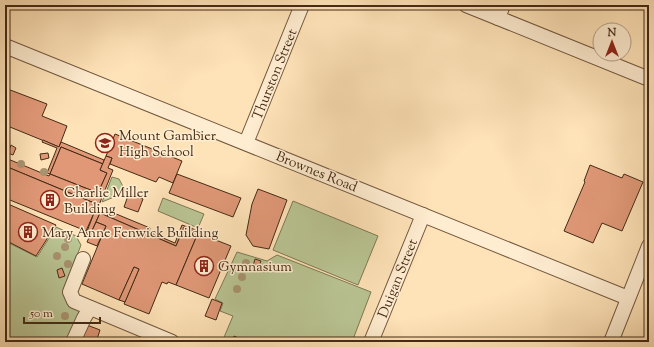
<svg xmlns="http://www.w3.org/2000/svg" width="654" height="347" font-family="'Sorts Mill Goudy',serif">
	<rect width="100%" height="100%" fill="#ffe3b8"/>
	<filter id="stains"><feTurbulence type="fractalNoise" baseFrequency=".005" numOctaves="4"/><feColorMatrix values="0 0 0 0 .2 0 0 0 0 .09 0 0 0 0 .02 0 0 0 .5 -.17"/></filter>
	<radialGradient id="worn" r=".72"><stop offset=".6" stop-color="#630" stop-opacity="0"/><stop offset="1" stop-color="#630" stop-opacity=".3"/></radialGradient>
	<g fill="#bac594" stroke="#7f7854">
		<polygon points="112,177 119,179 126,192 102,202"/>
		<polygon points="163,198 204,214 198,228 158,211"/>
		<polygon points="293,201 378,236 358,285 273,250"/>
		<polygon points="56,227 76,236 81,245 63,292 82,308 68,342 5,342 5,241 37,257"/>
		<polygon points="237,252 267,261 277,255 371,292 352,342 222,342 233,316 220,311 223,303 215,299"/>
	</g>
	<g fill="#e09877" stroke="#442a15">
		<polygon points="5,88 47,104 42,116 67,126 59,147 5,125"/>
		<polygon points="115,134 182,161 173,183 159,177 156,182 110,164 112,158 106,156"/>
		<polygon points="43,140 59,147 61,142 104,160 103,164 61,147 50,174 47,173 57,148 42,142"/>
		<polygon points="11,145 16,148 13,155 8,153"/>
		<polygon points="61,147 103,164 100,170 107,173 98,193 50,174"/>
		<polygon points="48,153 49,158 41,160 40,154"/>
		<polygon points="106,156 112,158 108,168 113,170 99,205 5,166 8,159 49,176 50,174 98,193 107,173 100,170"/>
		<polygon points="590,165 622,178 624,174 643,182 622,231 602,223 593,243 564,231 585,182 584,181"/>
		<polygon points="5,166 94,203 91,211 94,213 86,231 5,198"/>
		<polygon points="177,174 241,198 233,217 169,193"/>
		<polygon points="258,189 287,200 269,249 253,246 246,235 252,204"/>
		<polygon points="129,193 143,199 138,212 124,207"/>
		<polygon points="94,203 99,205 96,211 100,213 90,235 86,234 94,213 91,211"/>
		<polygon points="8,204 56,225 36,256 5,240 5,211"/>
		<polygon points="109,211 150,228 149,232 175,243 182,225 196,230 195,232 184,227 176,246 107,216"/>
		<polygon points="100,213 176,246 184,227 198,233 176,285 168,282 167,284 162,282 149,314 124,304 139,269 134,267 119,300 82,284 106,226 96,222"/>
		<polygon points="96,222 106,226 97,246 87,242"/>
		<polygon points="198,233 231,246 209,298 176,285"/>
		<polygon points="255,259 261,261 258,268 253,266"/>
		<polygon points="134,267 139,269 125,302 119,300"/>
		<polygon points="62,268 65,276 59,278 57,270"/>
		<polygon points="212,299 222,303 216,320 205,316"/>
		<polygon points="87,325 100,330 96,342 80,342"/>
		<polygon points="234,336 243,340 242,342 232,342"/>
	</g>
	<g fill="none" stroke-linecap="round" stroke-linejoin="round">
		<g stroke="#73583e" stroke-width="16">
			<g id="minor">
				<polyline points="466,5 649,79"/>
				<polyline points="498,18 503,5"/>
				<polyline points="5,46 628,298"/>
				<polyline points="246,143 302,5"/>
				<polyline points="83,259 70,292 74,301 172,342"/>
				<polyline points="73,342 84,318 90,308"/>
				<polyline points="371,342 423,215"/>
				<polyline points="611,342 649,246"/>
			</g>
		</g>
		<use href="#minor" stroke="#ffedd1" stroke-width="14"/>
	</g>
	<g fill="#a99370">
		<circle cx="21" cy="164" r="4"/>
		<circle cx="44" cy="172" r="4"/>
		<circle cx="68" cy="239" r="4"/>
		<circle cx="65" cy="247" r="4"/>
		<circle cx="57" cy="256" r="4"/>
		<circle cx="246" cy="263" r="4"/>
		<circle cx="68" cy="264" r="4"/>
		<circle cx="242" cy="277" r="4"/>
		<circle cx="237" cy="289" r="4"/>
		<circle cx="65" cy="316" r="4"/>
	</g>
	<defs>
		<g id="school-ring" transform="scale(1)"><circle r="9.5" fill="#ffedd1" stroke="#8f2418" stroke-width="1.5"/><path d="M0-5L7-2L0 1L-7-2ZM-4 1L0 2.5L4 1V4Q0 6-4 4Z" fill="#8f2418"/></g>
		<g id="building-ring" transform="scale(1)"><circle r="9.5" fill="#ffedd1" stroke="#8f2418" stroke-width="1.5"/><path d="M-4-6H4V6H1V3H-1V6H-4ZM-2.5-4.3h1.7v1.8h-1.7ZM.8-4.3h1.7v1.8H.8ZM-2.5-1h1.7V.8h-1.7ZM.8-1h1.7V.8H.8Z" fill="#8f2418"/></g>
	</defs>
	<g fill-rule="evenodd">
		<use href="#school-ring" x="105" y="143"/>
		<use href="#building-ring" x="50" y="200"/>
		<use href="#building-ring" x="28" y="232"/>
		<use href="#building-ring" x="204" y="266"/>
	</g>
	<g text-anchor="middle" stroke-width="3" stroke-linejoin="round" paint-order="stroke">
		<g font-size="14" fill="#442a15" stroke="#ffedd1">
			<text transform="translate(274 74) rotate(-68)" y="5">Thurston Street</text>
			<text transform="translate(317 171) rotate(22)" y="5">Brownes Road</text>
			<text transform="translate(397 278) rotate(-68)" y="5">Duigan Street</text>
		</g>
		<g font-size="14" fill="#442a15" stroke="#ffedd1" text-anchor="start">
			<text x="119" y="140">Mount Gambier<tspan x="119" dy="16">High School</tspan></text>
			<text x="64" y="197">Charlie Miller<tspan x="64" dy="16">Building</tspan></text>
			<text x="42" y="237">Mary Anne Fenwick Building</text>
			<text x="218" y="271">Gymnasium</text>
		</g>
	</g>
	<rect width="654" height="347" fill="none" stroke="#ffe3b8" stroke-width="20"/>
	<rect x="6" y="6" width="642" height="335" fill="none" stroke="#442a15" stroke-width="2"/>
	<rect x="10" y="10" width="634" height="327" fill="none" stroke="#442a15"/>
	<g transform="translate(612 42)"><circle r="19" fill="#ffedd1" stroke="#b49f86"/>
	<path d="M0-3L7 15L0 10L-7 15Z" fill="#8f2418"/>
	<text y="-6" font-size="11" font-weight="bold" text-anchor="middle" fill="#442a15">N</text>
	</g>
	<path d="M24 317v6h76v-6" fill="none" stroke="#442a15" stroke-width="2"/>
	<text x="30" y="317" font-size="12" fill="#442a15" stroke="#ffedd1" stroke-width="3" paint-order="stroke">50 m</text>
	<rect width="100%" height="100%" filter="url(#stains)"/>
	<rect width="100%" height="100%" fill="url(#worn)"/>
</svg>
